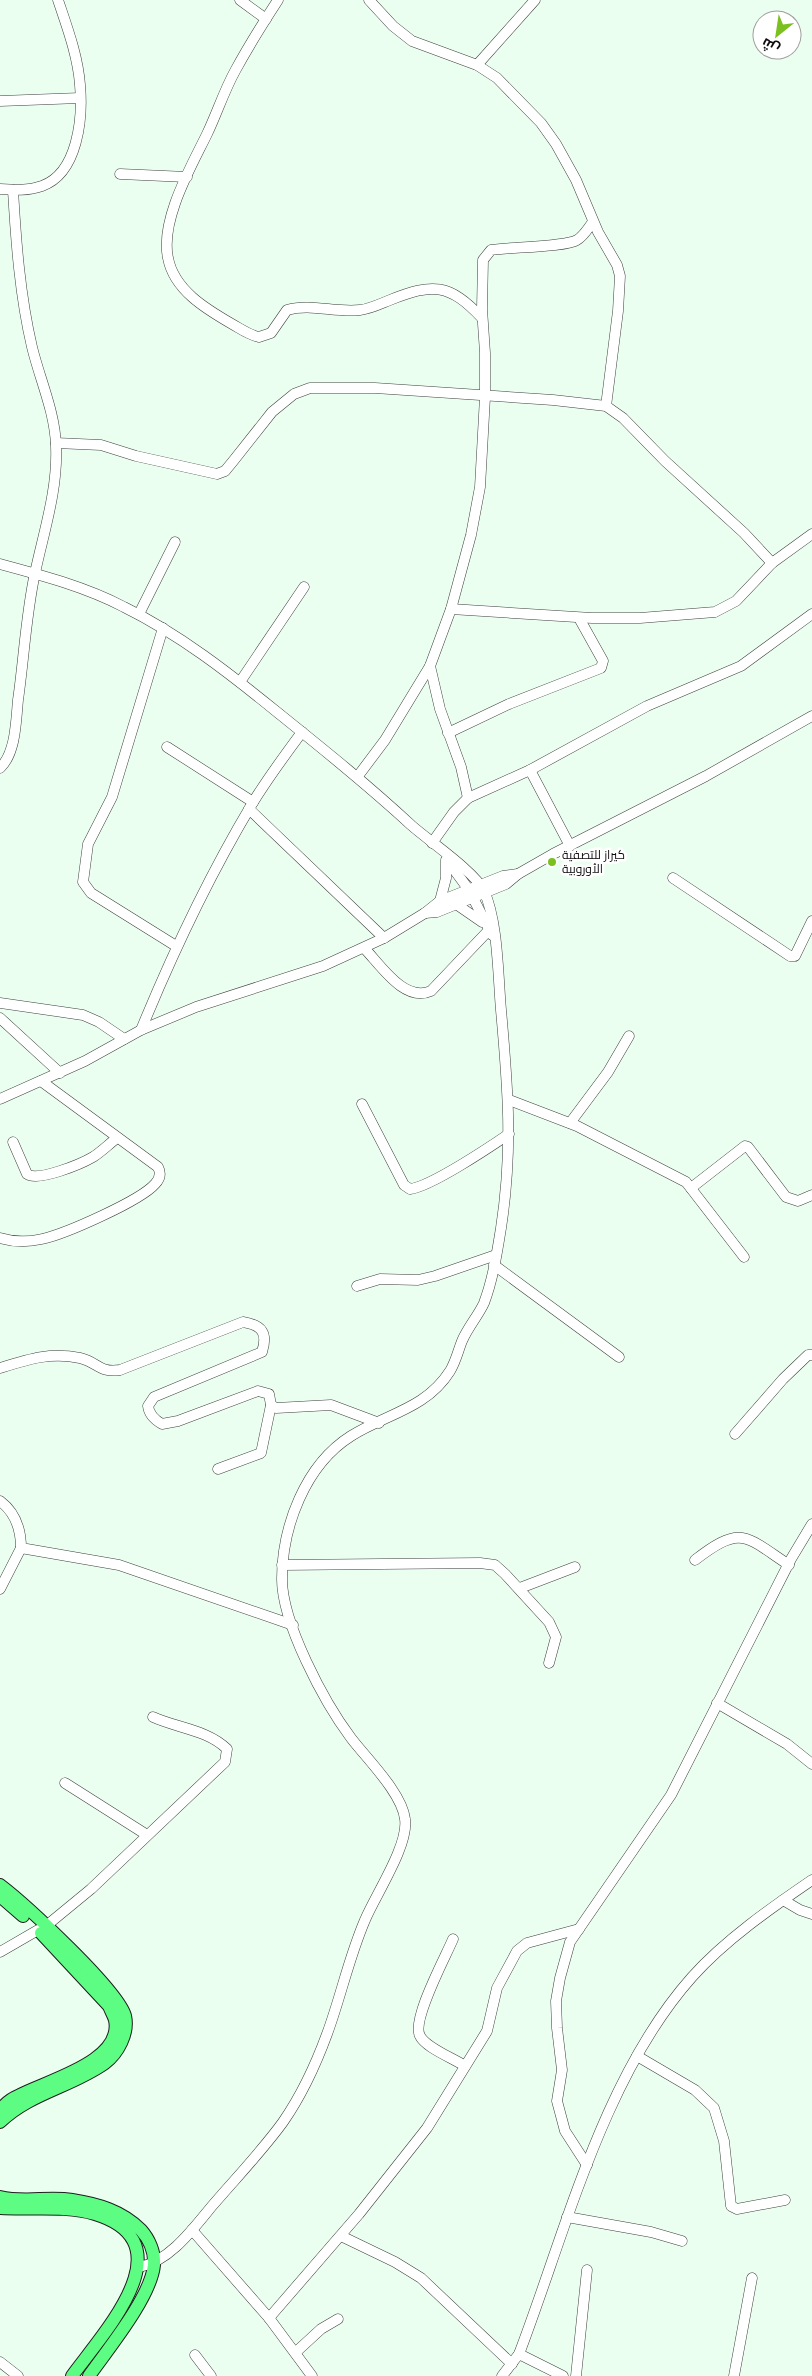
<svg xmlns="http://www.w3.org/2000/svg" width="812" height="2376" font-family="'Roboto Serif',Cairo,serif">
	<rect width="100%" height="100%" fill="#ebfff1"/>
	<g fill="none" stroke-linecap="round" stroke-linejoin="round">
		<g stroke="#3f3f3f" stroke-width="11">
			<g id="minor">
				<polyline points="240,0 266,19"/>
				<path d="M278,0C263,23 248,47 235,71C224,91 217,113 207,134C191,167 160,220 168,258C174,290 206,309 232,324C241,329 249,335 259,337L271,333L287,310C310,303 336,313 360,310C370,309 380,304 390,300C433,283 449,283 482,318"/>
				<polyline points="369,0 393,26 412,41 477,65 497,78 541,123 556,144 576,180 598,232 617,265 620,276 618,311 606,406"/>
				<polyline points="477,65 535,0"/>
				<polyline points="0,101 80,98"/>
				<polyline points="120,174 187,177"/>
				<path d="M0,189C14,190 28,191 42,186C78,173 83,118 80,85C78,56 67,27 58,0"/>
				<polyline points="56,443 101,445 136,456 217,474 225,471 234,460 272,412 294,394 310,388 375,388 553,400 606,406 623,418 665,461 744,533 772,563"/>
				<path d="M0,564C41,575 86,587 124,607C179,634 229,673 277,712C323,749 368,785 411,825C429,841 475,872 484,891C498,921 498,976 501,1010C508,1088 513,1150 501,1228C497,1253 493,1279 484,1303C478,1316 468,1327 462,1341C458,1351 456,1361 450,1371C426,1409 386,1414 351,1436C305,1465 282,1527 282,1579C282,1623 324,1702 351,1738C367,1759 402,1793 405,1819C409,1845 376,1894 365,1920C349,1957 341,1996 327,2034C316,2064 301,2096 283,2122C262,2151 236,2178 212,2206C193,2229 169,2262 139,2267"/>
				<polyline points="451,609 592,618 640,618 715,612 736,601 772,563 812,534"/>
				<polyline points="139,614 175,542"/>
				<polyline points="163,628 112,797 88,844 83,882 91,893 176,946"/>
				<polyline points="430,666 440,709 461,767 468,798"/>
				<polyline points="240,682 304,587"/>
				<polyline points="448,733 509,704 601,668 603,661 579,618"/>
				<polyline points="167,747 253,802"/>
				<path d="M0,768C16,753 16,720 18,700C24,658 26,614 35,573C44,531 58,489 56,446C55,412 40,380 32,347C20,296 16,242 13,190"/>
				<polyline points="530,770 570,846"/>
				<path d="M358,776L385,740L430,666L451,609L471,535L480,487L485,397V353L482,309L483,260L491,250C510,247 566,247 577,240C584,236 588,228 593,222"/>
				<polyline points="249,809 384,938"/>
				<polyline points="432,843 454,812 468,798 530,770 647,706 741,666 812,614"/>
				<polyline points="447,860 469,890 492,935"/>
				<polyline points="673,878 790,956 795,956 812,921"/>
				<polyline points="440,901 446,878 446,860"/>
				<polyline points="456,904 482,922"/>
				<polyline points="425,913 437,912 506,884 518,874 553,854 706,776 812,716"/>
				<path d="M364,948C380,964 404,1003 431,991L489,930"/>
				<polyline points="0,1003 83,1015 99,1022 124,1039"/>
				<polyline points="0,1018 60,1073"/>
				<path d="M141,1030C173,952 209,876 252,804C267,779 285,755 302,732"/>
				<polyline points="0,1099 85,1061 141,1030 196,1007 323,966 384,938 425,913 440,901 503,876 518,874"/>
				<polyline points="509,1100 577,1126 686,1182 744,1257"/>
				<path d="M362,1104L404,1185L410,1189C430,1187 490,1147 509,1134"/>
				<polyline points="570,1123 608,1072 629,1036"/>
				<path d="M13,1142L27,1174C38,1182 81,1164 93,1157C101,1152 109,1144 117,1138"/>
				<polyline points="691,1188 745,1146 748,1147 786,1197 798,1201 812,1195"/>
				<path d="M0,1238C13,1242 29,1242 42,1239C65,1234 140,1201 155,1184C160,1179 161,1173 158,1167L41,1081"/>
				<polyline points="494,1265 619,1357"/>
				<polyline points="357,1286 380,1279 418,1280 435,1276 496,1255"/>
				<path d="M0,1368C29,1359 50,1352 80,1358C98,1362 98,1373 120,1370L243,1322C262,1325 268,1333 262,1352L154,1397L148,1406C149,1415 155,1420 162,1424L178,1421L258,1391L269,1394L271,1405L276,1408L331,1405L379,1423"/>
				<polyline points="735,1434 783,1379 808,1355 812,1355"/>
				<polyline points="218,1469 261,1453 271,1405"/>
				<path d="M0,1501C16,1513 21,1529 21,1548L119,1565L293,1625"/>
				<path d="M695,1560C742,1524 745,1536 789,1565"/>
				<polyline points="282,1565 480,1563 495,1565 505,1574 549,1622 556,1637 549,1663"/>
				<polyline points="520,1588 575,1567"/>
				<polyline points="0,1589 21,1548"/>
				<polyline points="717,1703 787,1744 812,1764"/>
				<polyline points="65,1783 147,1835"/>
				<polyline points="783,1900 800,1910 812,1914"/>
				<path d="M46,1926L91,1889L225,1762L227,1749C208,1730 177,1728 153,1717"/>
				<path d="M453,1939C446,1956 411,2020 420,2036C426,2048 453,2058 465,2066"/>
				<polyline points="0,1952 38,1930"/>
				<polyline points="637,2056 695,2090 714,2108 724,2141 731,2206 737,2209 785,2200"/>
				<polyline points="587,2165 565,2131 557,2101 562,2070 557,2028 556,2001 560,1978 570,1942 671,1795 791,1559 812,1524"/>
				<polyline points="567,2217 651,2232 682,2241"/>
				<polyline points="192,2230 269,2318 312,2376"/>
				<polyline points="341,2236 395,2262 421,2278 512,2364"/>
				<polyline points="269,2318 359,2214 427,2128 487,2031 497,1988 517,1951 527,1943 579,1929"/>
				<polyline points="296,2352 321,2329 338,2319"/>
				<polyline points="519,2354 563,2376"/>
				<polyline points="195,2355 211,2376"/>
				<polyline points="0,2362 18,2376"/>
				<path d="M502,2376L519,2354C566,2231 603,2077 692,1977C725,1940 771,1908 812,1880"/>
				<polyline points="576,2376 587,2270"/>
				<polyline points="734,2376 752,2278"/>
			</g>
		</g>
		<g stroke="#1d1d1d" stroke-width="14">
			<g id="major">
				<path d="M0,1885C25,1904 119,1991 125,2016C129,2033 118,2053 105,2063C71,2087 30,2093 0,2122"/>
				<polyline points="0,1896 23,1916"/>
				<path d="M0,2110C5,2104 11,2099 18,2096C45,2081 124,2062 115,2020C114,2016 111,2011 109,2006L41,1933"/>
				<path d="M0,2197C24,2203 49,2196 72,2200C98,2204 122,2211 141,2230C149,2239 155,2252 154,2265C151,2297 108,2349 89,2376"/>
				<path d="M0,2208C31,2210 65,2205 95,2214C189,2243 103,2333 72,2376"/>
			</g>
		</g>
		<use href="#minor" stroke="#fff" stroke-width="10"/>
		<use href="#major" stroke="#5dfd83" stroke-width="12"/>
	</g>
	<circle fill="#7bc020" stroke="#fff" stroke-width="2" cx="552" cy="862" r="5"/>
	<g text-anchor="middle" stroke-width="5" stroke-linejoin="round" paint-order="stroke">
		<g font-size="12" fill="#0c0c0c" stroke="#fff" text-anchor="start">
			<text x="562" y="859">كيراز للتصفية<tspan x="562" dy="14">الأوروبية</tspan></text>
		</g>
	</g>
	<g transform="translate(777 35) rotate(210)"><circle r="24" fill="#ffffff" stroke="#9e9e9e"/>
	<path d="M0-4L9 19L0 12L-9 19Z" fill="#7bc020"/>
	<text y="-8" font-size="14" font-weight="bold" text-anchor="middle" fill="#0c0c0c">ش</text>
	</g>
</svg>
